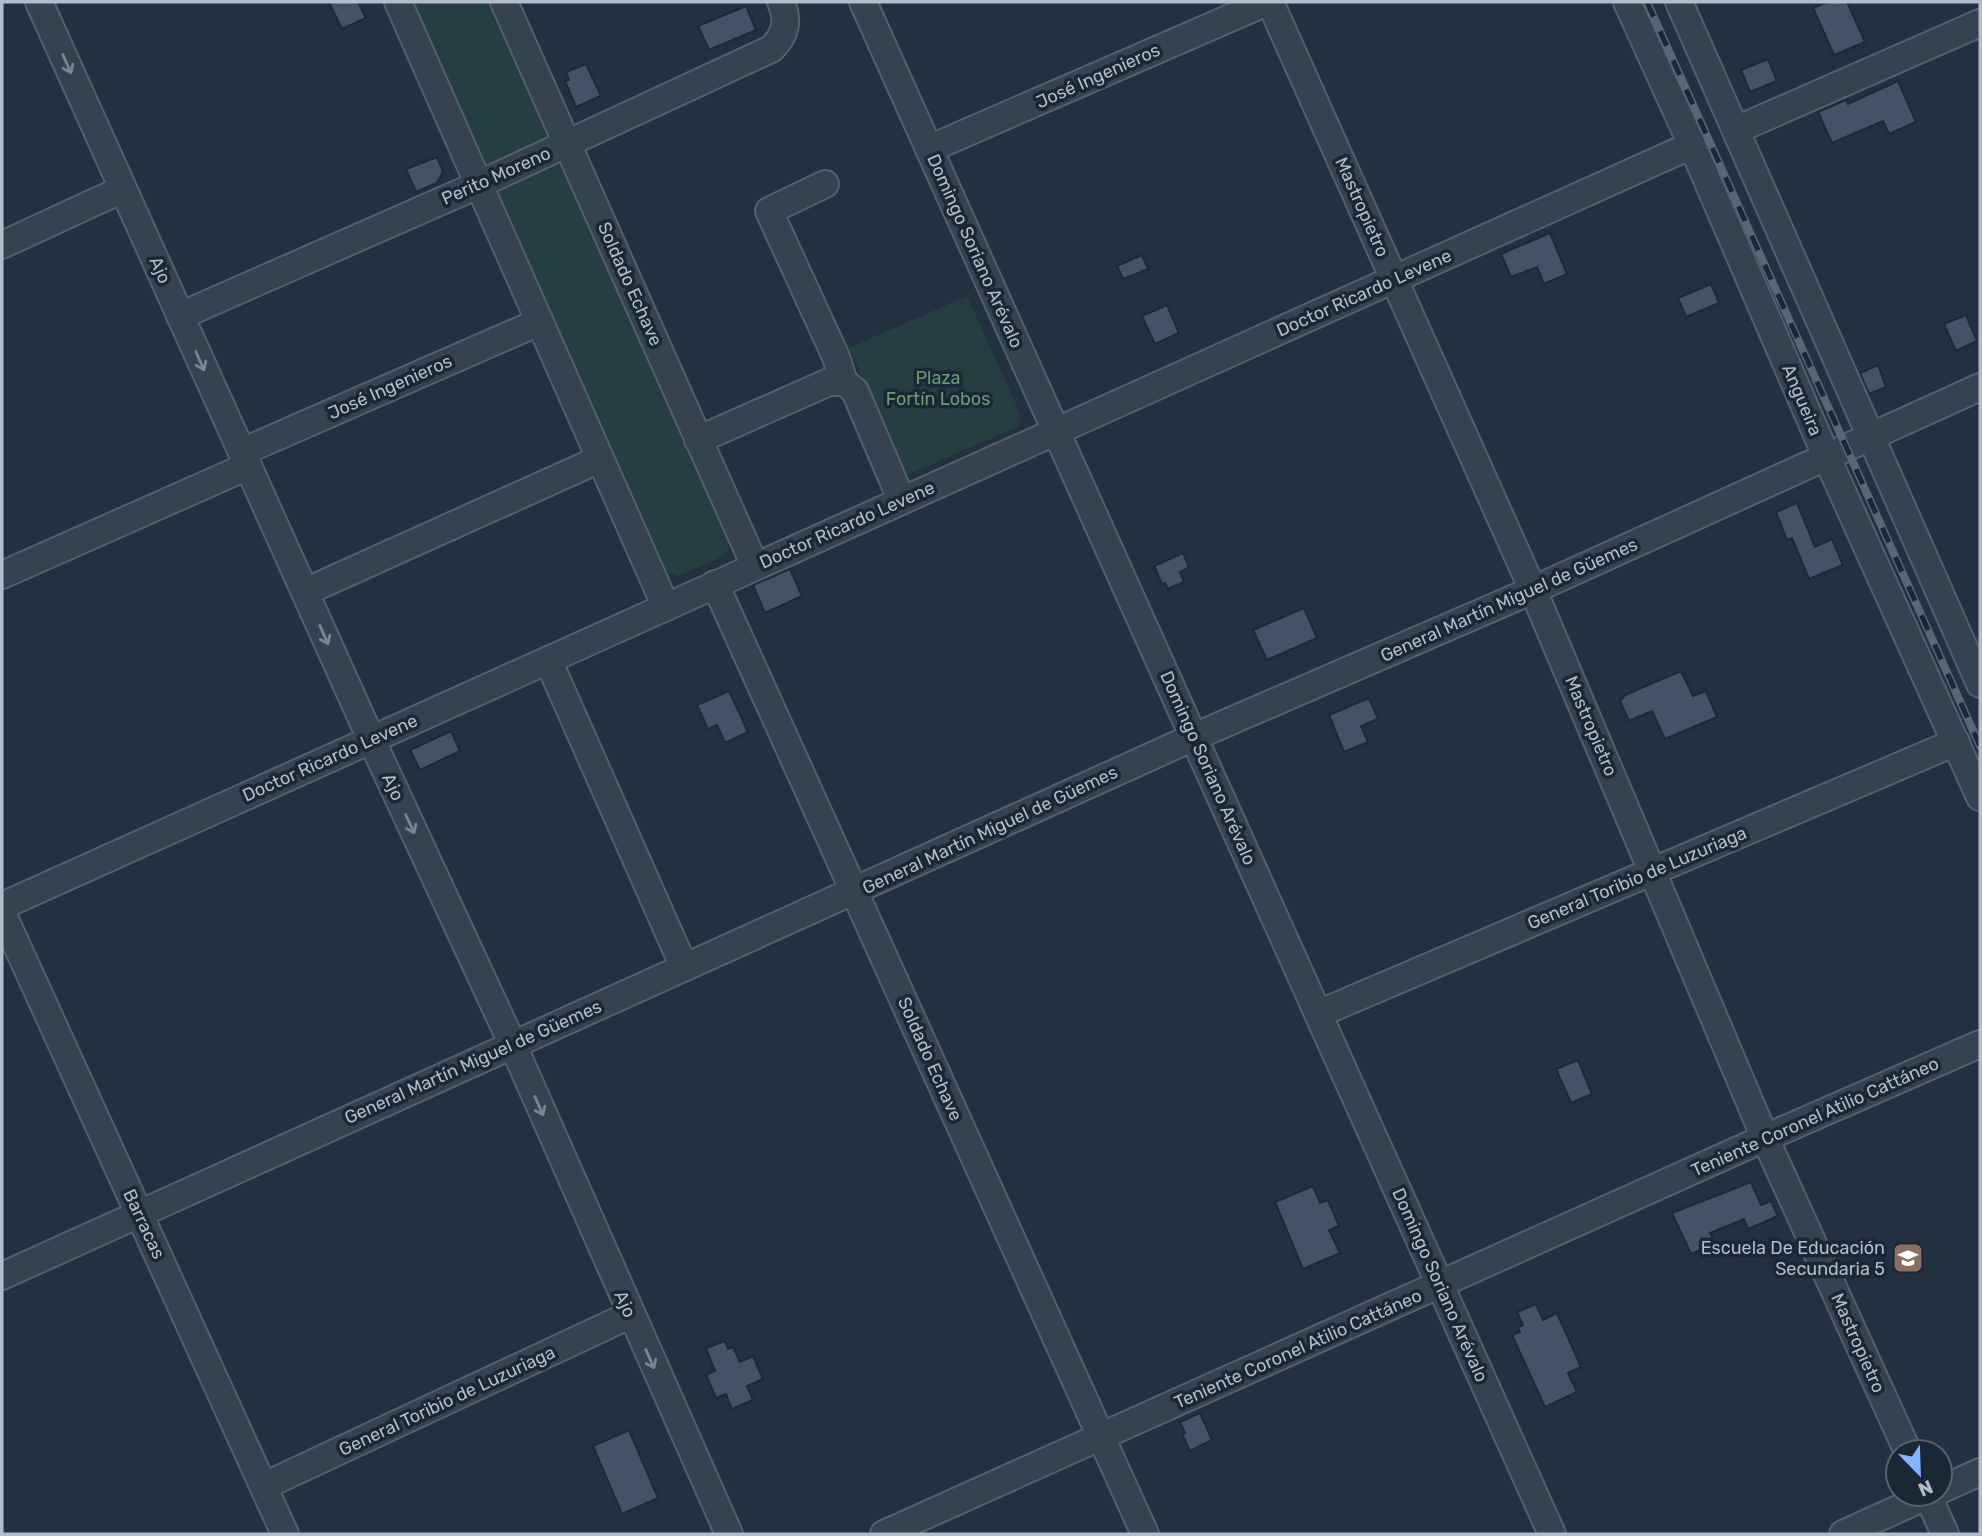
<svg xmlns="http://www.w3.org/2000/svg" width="1982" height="1536" font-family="Rubik,sans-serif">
	<rect width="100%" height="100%" fill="#223040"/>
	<g fill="#243e41">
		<polygon points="408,2 492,2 546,123 549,135 543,146 497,166 485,163 476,155"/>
		<polygon points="553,165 564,166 727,532 730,545 724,556 679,576 666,572 658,564 500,205 498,194 503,187"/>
		<polygon points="967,296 1020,413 1021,420 1018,427 906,475 849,348"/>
	</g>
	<g fill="#435264" stroke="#1e2937" stroke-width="2">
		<polygon points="329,2 358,2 366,18 342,29"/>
		<polygon points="1827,2 1847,2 1865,42 1834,55 1813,8"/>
		<polygon points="746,6 756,30 709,50 698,26"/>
		<polygon points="1768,59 1777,81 1750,92 1741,70"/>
		<polygon points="586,64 601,96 576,107 565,81 569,80 566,72"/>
		<polygon points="1898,81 1916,122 1889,134 1883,121 1832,143 1818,112 1846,100 1848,104"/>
		<polygon points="437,157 443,171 437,183 416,192 406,169"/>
		<polygon points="1550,233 1567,274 1544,284 1537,267 1511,277 1501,254"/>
		<polygon points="1142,255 1148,269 1123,279 1117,266"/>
		<polygon points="1711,284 1719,303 1686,317 1678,298"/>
		<polygon points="1167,305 1179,333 1155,344 1142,316"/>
		<polygon points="1966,315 1977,341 1956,351 1944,324"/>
		<polygon points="1878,365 1886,387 1869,394 1860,373"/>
		<polygon points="1797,503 1815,547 1832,539 1843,565 1809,579 1792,538 1787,540 1776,512"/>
		<polygon points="1183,553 1189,567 1180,572 1184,582 1168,589 1165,583 1162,584 1154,566"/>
		<polygon points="790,569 802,596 765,613 753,585"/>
		<polygon points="1304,608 1317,638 1267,660 1253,630"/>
		<polygon points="1681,671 1693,696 1706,691 1717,717 1665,739 1652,711 1629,721 1620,701 1625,695"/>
		<polygon points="729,691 748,732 725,743 717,725 708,729 697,705"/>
		<polygon points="1369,698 1378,719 1361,726 1368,742 1344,752 1329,715"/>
		<polygon points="451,731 460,751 420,770 410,750"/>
		<polygon points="1578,1060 1592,1094 1571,1103 1556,1069"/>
		<polygon points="1751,1182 1761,1205 1771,1201 1778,1216 1748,1229 1744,1219 1710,1233 1715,1243 1691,1254 1672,1213"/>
		<polygon points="1313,1186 1320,1203 1328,1200 1339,1226 1329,1230 1340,1253 1303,1269 1275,1202"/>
		<polygon points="1536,1304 1543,1320 1557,1313 1581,1367 1568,1373 1577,1392 1545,1407 1512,1335 1520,1332 1518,1327 1523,1325 1517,1312"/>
		<polygon points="725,1341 728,1349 733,1347 740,1362 753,1356 763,1379 747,1386 753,1400 732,1409 726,1394 716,1398 706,1375 715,1371 706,1348"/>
		<polygon points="1200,1413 1212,1440 1190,1451 1182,1434 1185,1433 1180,1422"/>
		<polygon points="629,1430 658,1498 622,1514 593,1446"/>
	</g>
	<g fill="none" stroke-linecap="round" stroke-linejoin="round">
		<g stroke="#555f6e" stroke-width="30">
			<g id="minor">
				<polyline points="39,2 371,739 512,1043 729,1534"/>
				<polyline points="398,2 666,607"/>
				<polyline points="504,2 755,566"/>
				<polyline points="863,2 1552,1534"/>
				<polyline points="1270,2 1533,590 1765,1138 1908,1452"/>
				<polyline points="1627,2 1692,145 1827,458 1980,797"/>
				<polyline points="1679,2 1980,684"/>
				<polyline points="1736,130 1980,23"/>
				<polyline points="929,149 1267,2"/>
				<polyline points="825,184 769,211 836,357 844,382"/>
				<polyline points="2,245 123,189"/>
				<path d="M180,316L480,184L771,49C786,35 789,21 781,2"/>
				<polyline points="698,440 829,382 844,382 855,391 901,499"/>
				<polyline points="242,452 539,322"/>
				<polyline points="2,575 248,466"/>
				<polyline points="715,584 1145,1534"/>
				<polyline points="305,592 600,459"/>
				<polyline points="548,660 684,967"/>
				<polyline points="2,906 1692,145"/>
				<polyline points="2,913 285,1534"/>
				<polyline points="1318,1014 1956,742"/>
				<polyline points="2,1276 1194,737 1533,590 1980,387"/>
				<polyline points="264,1486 630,1315"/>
				<polyline points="1940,1490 1980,1472"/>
				<polyline points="1927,1494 1945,1534"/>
				<polyline points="884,1534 1765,1138 1980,1044"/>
				<polyline points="1843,1534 1931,1494"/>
			</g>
		</g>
		<use href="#minor" stroke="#374250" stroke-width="26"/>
		<g stroke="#586677" stroke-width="8">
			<polyline id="rail" points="1647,2 1980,746"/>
		</g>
		<use href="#rail" stroke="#1c2735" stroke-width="5" stroke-dasharray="16" stroke-linecap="butt"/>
	</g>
	<defs><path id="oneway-shaft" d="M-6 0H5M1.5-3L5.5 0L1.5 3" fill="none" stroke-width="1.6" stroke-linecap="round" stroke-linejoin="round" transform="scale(1.75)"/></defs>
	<g stroke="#7b8594">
		<use href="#oneway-shaft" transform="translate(67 64) rotate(66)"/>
		<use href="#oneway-shaft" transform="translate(200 361) rotate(66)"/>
		<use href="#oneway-shaft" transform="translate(324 635) rotate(66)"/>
		<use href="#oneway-shaft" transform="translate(410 824) rotate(65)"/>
		<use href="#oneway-shaft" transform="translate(539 1106) rotate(66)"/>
		<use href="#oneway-shaft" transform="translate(650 1359) rotate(66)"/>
	</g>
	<defs>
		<g id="school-square" transform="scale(1.575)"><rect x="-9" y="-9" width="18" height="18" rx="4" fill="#8d6e63" stroke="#1c2735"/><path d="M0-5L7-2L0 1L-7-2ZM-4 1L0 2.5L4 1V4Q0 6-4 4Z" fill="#fff"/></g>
	</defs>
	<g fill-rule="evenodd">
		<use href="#school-square" x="1908" y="1258"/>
	</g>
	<g text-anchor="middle" stroke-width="7" stroke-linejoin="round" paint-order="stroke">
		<g font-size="18" fill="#b3bccb" stroke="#1c2735">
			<text transform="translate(1098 76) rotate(-24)" y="6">José Ingenieros</text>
			<text transform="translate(496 176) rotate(-24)" y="6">Perito Moreno</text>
			<text transform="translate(1362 207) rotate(66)" y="6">Mastropietro</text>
			<text transform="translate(975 251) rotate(66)" y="6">Domingo Soriano Arévalo</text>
			<text transform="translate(160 270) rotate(66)" y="6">Ajo</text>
			<text transform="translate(630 284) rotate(66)" y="6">Soldado Echave</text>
			<text transform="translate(1364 293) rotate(-24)" y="6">Doctor Ricardo Levene</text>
			<text transform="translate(390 387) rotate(-24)" y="6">José Ingenieros</text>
			<text transform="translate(1802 400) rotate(67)" y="6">Angueira</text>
			<text transform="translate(847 525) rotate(-24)" y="6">Doctor Ricardo Levene</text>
			<text transform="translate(1509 600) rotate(-24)" y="6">General Martín Miguel de Güemes</text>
			<text transform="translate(1591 726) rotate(67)" y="6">Mastropietro</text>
			<text transform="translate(330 758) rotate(-24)" y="6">Doctor Ricardo Levene</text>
			<text transform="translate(1208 768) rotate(66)" y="6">Domingo Soriano Arévalo</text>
			<text transform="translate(393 787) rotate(65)" y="6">Ajo</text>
			<text transform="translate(990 830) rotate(-25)" y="6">General Martín Miguel de Güemes</text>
			<text transform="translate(1637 878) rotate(-23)" y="6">General Toribio de Luzuriaga</text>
			<text transform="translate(930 1059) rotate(66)" y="6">Soldado Echave</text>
			<text transform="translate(473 1062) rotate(-24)" y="6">General Martín Miguel de Güemes</text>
			<text transform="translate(1815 1117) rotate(-24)" y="6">Teniente Coronel Atilio Cattáneo</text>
			<text transform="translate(144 1224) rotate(65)" y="6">Barracas</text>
			<text transform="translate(1440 1285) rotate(66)" y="6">Domingo Soriano Arévalo</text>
			<text transform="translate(625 1304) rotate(66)" y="6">Ajo</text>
			<text transform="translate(1858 1343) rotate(66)" y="6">Mastropietro</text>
			<text transform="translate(1298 1349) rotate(-24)" y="6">Teniente Coronel Atilio Cattáneo</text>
			<text transform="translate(447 1401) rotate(-25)" y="6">General Toribio de Luzuriaga</text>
		</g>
		<g font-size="18" fill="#689d73" stroke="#1c2735">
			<text x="938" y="384">Plaza<tspan x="938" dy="21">Fortín Lobos</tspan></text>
		</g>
		<g font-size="18" fill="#b3bccb" stroke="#1c2735" text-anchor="end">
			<text x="1885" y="1254">Escuela De Educación<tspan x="1885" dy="21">Secundaria 5</tspan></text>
		</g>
	</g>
	<rect width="1982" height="1536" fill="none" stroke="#b3bccb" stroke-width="7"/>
	<g transform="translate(1919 1473) rotate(157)"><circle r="33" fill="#1c2735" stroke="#586371" stroke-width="2"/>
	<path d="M0-5L12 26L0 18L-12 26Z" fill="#83b6ff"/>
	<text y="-10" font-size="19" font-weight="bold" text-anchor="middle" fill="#b3bccb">N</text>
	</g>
</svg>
